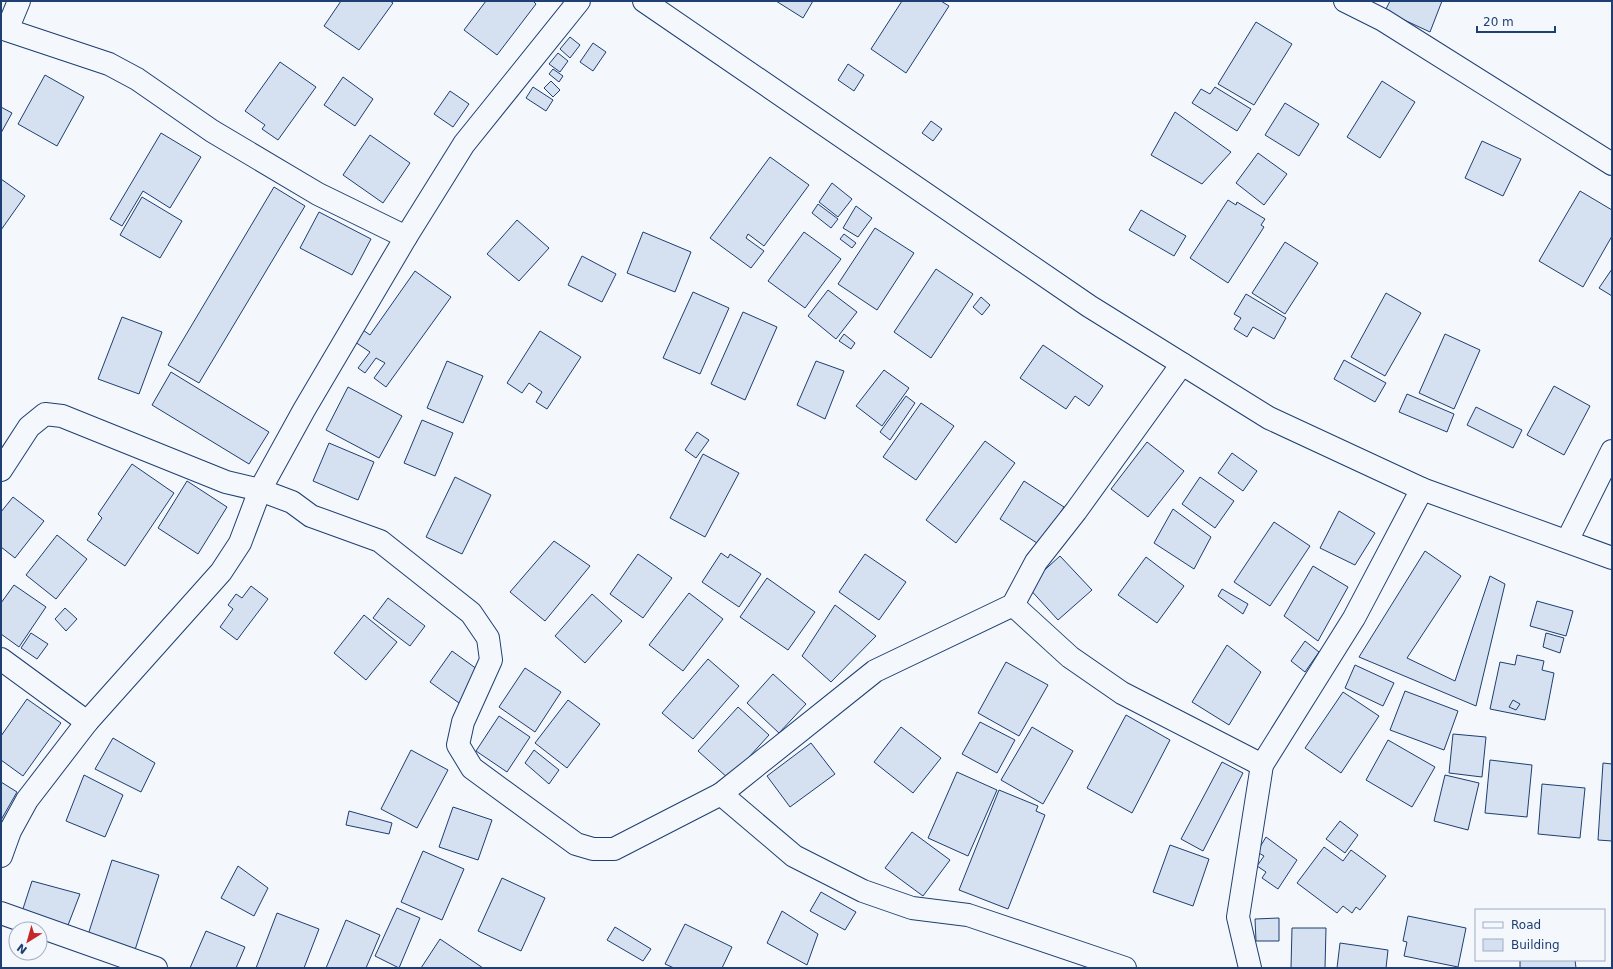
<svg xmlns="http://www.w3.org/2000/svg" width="1613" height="969" font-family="'DejaVu Sans',sans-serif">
	<rect width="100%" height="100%" fill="#f4f7fb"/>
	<g fill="#d5e0f0" stroke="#1d3f73">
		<polygon points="341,1 390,1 393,3 359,50 324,26"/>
		<polygon points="486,1 533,1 536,4 497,55 464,30"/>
		<polygon points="776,1 813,1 803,18"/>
		<polygon points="902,1 941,1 949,6 906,73 871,49"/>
		<polygon points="1390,1 1442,1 1430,32 1385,11"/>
		<polygon points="1256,22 1292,44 1254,105 1218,84"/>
		<polygon points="570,37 580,45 570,58 560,49"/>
		<polygon points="593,43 606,52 593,71 580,62"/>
		<polygon points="558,53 568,61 560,72 549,64"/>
		<polygon points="280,62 316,87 278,140 262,129 265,125 245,111"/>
		<polygon points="848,64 864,75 854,91 838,80"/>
		<polygon points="553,69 563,76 559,82 549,74"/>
		<polygon points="45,75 84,97 57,146 18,124"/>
		<polygon points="343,77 373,99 355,126 324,105"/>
		<polygon points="551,81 560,90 553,97 544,88"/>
		<polygon points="1382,81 1415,102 1380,158 1347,137"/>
		<polygon points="533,87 553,100 546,111 526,98"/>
		<polygon points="1215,87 1251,109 1237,131 1192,103 1201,89 1210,94"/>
		<polygon points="450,91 469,104 453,127 434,114"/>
		<polygon points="1285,103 1319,124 1299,156 1265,135"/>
		<polygon points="1,107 12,113 1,133"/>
		<polygon points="1175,112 1231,152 1202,184 1151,155"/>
		<polygon points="931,121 942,129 933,141 922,133"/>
		<polygon points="161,133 201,157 170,208 143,191 122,226 110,219"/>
		<polygon points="370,135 410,163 383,203 343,175"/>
		<polygon points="1482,141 1521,159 1503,196 1465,178"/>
		<polygon points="1258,153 1287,174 1264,205 1236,183"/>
		<polygon points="770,157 809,185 764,246 748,234 746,238 764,251 751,268 710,238"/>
		<polygon points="1,179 25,196 1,230"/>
		<polygon points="832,183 852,199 838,217 819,202"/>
		<polygon points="274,187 305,206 199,383 168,365"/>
		<polygon points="1580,191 1612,210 1612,236 1583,287 1539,261"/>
		<polygon points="142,197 182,221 160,258 120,235"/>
		<polygon points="1228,200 1236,205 1237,202 1265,219 1261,225 1264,227 1228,283 1190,258"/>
		<polygon points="818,204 838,219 831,228 812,213"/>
		<polygon points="856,206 872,218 858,237 843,228"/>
		<polygon points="1141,210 1186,236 1174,256 1129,230"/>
		<polygon points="319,212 371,239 352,275 300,248"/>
		<polygon points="517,220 549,248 519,281 487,254"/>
		<polygon points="875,228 914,253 877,310 838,284"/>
		<polygon points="643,232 691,252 675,292 627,273"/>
		<polygon points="804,232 841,259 805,308 768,281"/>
		<polygon points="844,234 856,243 852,248 840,239"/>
		<polygon points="1285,242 1318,263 1285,314 1252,293"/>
		<polygon points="582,256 616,274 602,302 568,285"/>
		<polygon points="936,269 973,294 931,358 894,332"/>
		<polygon points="1612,269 1612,296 1599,288"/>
		<polygon points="415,271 451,297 386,387 374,378 385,363 376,358 365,373 358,368 370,352 355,342 363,330 370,335"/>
		<polygon points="828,290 857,312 836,339 808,316"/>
		<polygon points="693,292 729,308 700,374 663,358"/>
		<polygon points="1386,293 1421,313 1385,376 1351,357"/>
		<polygon points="1246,294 1286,318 1274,339 1253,327 1247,337 1234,329 1241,318 1234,314"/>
		<polygon points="981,297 990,305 982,315 973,307"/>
		<polygon points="743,312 777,327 745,400 711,384"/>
		<polygon points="122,317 162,332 139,394 98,379"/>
		<polygon points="540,331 581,357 547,409 536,402 542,392 529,383 522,393 507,383"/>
		<polygon points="844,334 855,343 851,349 839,341"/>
		<polygon points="1445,334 1480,350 1454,409 1419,393"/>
		<polygon points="1043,345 1103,386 1089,406 1075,396 1066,409 1020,378"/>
		<polygon points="1344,360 1386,383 1375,402 1334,379"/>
		<polygon points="447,361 483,376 463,423 427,408"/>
		<polygon points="816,361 844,371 825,419 797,405"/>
		<polygon points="884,370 909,388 882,426 856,406"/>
		<polygon points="171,372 269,432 249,464 152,405"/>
		<polygon points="1554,386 1590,406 1564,455 1527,435"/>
		<polygon points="348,387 402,416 379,458 326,430"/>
		<polygon points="1407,394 1454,414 1447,432 1399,412"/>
		<polygon points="906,396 915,403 890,440 880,432"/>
		<polygon points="921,403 954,426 916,480 883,457"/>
		<polygon points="1476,407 1522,430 1513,448 1467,425"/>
		<polygon points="422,420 453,433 435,476 404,463"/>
		<polygon points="697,432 709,440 696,458 685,450"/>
		<polygon points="985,441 1015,463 956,543 926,520"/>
		<polygon points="1147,442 1184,471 1148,517 1111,489"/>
		<polygon points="329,443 374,462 358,500 313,481"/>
		<polygon points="1232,453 1257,471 1243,491 1218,473"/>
		<polygon points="703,454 739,473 705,537 670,518"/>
		<polygon points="132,464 174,493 125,566 87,540 102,518 98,514"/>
		<polygon points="455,477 491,495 462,554 426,537"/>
		<polygon points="1200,477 1234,501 1215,528 1182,504"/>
		<polygon points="187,481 227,507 198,554 158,528"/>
		<polygon points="1024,481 1064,507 1040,545 1000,519"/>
		<polygon points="13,497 44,521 15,558 1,547 1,512"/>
		<polygon points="1173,509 1211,537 1194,569 1154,543"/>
		<polygon points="1339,511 1375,533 1355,565 1320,548"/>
		<polygon points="1274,522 1310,546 1270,606 1234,582"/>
		<polygon points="57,535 87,559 56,599 26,575"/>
		<polygon points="554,541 590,566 545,621 510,592"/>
		<polygon points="1425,551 1461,576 1407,658 1455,681 1490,576 1505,584 1476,706 1359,657"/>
		<polygon points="721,553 728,558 730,554 761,574 739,607 702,582"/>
		<polygon points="638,554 672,578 643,618 610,594"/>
		<polygon points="865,554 906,582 879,620 839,592"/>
		<polygon points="1060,556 1092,590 1058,620 1027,586"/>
		<polygon points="1146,557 1184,586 1157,623 1118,595"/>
		<polygon points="1313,566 1348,587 1318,641 1284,616"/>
		<polygon points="767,578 815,612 788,650 740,617"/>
		<polygon points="14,585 46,607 19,647 1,634 1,603"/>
		<polygon points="251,586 268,599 237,640 220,627 233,609 228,605 236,594 242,598"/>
		<polygon points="1222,589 1248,604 1243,614 1218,596"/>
		<polygon points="689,593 723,619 683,671 649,645"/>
		<polygon points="592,594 622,621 585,663 555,636"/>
		<polygon points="388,598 425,626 410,646 373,618"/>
		<polygon points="1537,601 1573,611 1566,636 1530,626"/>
		<polygon points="835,605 876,636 831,682 802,656"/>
		<polygon points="65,608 77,619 66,631 55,619"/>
		<polygon points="364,615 397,642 366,680 334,653"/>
		<polygon points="31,633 48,644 37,659 21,648"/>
		<polygon points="1546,633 1564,638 1560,653 1543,647"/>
		<polygon points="1305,641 1319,652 1305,672 1291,661"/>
		<polygon points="1227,645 1261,672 1229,725 1192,702"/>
		<polygon points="452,651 481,672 459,703 430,682"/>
		<polygon points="1517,655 1544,661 1542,670 1554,673 1545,720 1490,709 1500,662 1515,665"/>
		<polygon points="708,659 739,686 693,739 662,713"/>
		<polygon points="1006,662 1048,685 1019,736 978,713"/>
		<polygon points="1355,665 1394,683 1383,706 1345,688"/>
		<polygon points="525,668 561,692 535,732 499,707"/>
		<polygon points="773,674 806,704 779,733 747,703"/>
		<polygon points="1405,691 1458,711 1444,750 1390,730"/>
		<polygon points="1343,692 1379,716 1341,773 1305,748"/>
		<polygon points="27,699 61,723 23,776 1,760 1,736"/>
		<polygon points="568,700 600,724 567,768 535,743"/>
		<polygon points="1513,700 1520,704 1516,710 1509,707"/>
		<polygon points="738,707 769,735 729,779 698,751"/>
		<polygon points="1126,715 1170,740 1132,813 1087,788"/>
		<polygon points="499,716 530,737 507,772 476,751"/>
		<polygon points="980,722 1015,740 997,773 962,754"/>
		<polygon points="901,727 941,758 913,793 874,762"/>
		<polygon points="1032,727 1073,751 1043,804 1001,780"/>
		<polygon points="1453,734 1486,737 1482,777 1449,773"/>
		<polygon points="113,738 155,763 141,792 95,769"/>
		<polygon points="1388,740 1435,767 1412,807 1366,780"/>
		<polygon points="811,743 835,774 790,807 767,776"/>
		<polygon points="411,750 448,770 417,828 381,809"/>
		<polygon points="534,750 559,770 549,784 525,763"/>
		<polygon points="1490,760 1532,765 1527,817 1485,813"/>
		<polygon points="1222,762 1243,773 1203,851 1181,839"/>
		<polygon points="1603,763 1612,764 1612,841 1598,840"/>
		<polygon points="957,772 997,790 968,856 928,838"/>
		<polygon points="84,775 123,795 105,837 66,821"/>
		<polygon points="1445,775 1479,783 1468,830 1434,821"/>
		<polygon points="1,782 17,792 1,820"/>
		<polygon points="1542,784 1585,788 1580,838 1538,834"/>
		<polygon points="999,790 1038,806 1036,811 1045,815 1008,909 959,890"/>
		<polygon points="453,807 492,820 478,860 439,847"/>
		<polygon points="349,811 392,823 389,834 346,825"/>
		<polygon points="1340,821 1358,835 1345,853 1326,839"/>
		<polygon points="912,832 950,860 923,896 885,868"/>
		<polygon points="1266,837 1297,860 1278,889 1262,878 1266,872 1257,866 1264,856 1257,852"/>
		<polygon points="1170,845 1209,859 1193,906 1153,892"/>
		<polygon points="1324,847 1343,861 1351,850 1386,876 1360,910 1356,907 1352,913 1343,906 1337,913 1297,883"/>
		<polygon points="423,851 464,869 442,920 401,902"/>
		<polygon points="112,860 159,875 134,953 87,938"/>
		<polygon points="238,866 268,888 254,916 221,898"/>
		<polygon points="502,878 545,898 521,951 478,931"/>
		<polygon points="32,881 80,894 65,933 19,921"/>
		<polygon points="821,892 856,912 845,930 810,911"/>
		<polygon points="397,908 420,918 399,968 375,956"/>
		<polygon points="782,911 818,934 807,965 767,943"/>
		<polygon points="277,913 319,929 304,968 256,968"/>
		<polygon points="1408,916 1466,928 1458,967 1404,956 1407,942 1403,941"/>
		<polygon points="1279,918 1279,941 1256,941 1255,919"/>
		<polygon points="346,920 380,935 366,968 326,968"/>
		<polygon points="685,924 732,947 722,968 674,968 665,964"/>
		<polygon points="615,927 651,949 643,961 607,940"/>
		<polygon points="1292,928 1326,928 1325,968 1291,968"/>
		<polygon points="206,931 245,947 236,968 190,968"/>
		<polygon points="440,939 483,968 421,968"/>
		<polygon points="1340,943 1388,950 1386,968 1337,968"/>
		<polygon points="1520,960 1575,960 1576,968 1520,968"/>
	</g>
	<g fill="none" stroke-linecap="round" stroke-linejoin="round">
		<g stroke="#1d3f73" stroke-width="24">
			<g id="minor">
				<polyline points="19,1 7,30 109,64 137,79 212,131 318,194 406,237"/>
				<polyline points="1345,1 1383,20 1612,164"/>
				<polyline points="1,470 29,427 45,414 62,416 226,482 260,490 292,502 311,516 380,541 471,613 488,638 491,660 463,722 458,745 472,768 576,844 593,849 614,849 721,794 875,671 1013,605 1036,562 1076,511 1182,364"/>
				<polyline points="1567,541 1612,451"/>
				<polyline points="1013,605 1070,657 1122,693 1262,765"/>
				<polyline points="1,659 87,722"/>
				<polyline points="721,794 794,856 863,891 912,908 968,915 1125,968"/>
				<polyline points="1,856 10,831 27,800 87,722 221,572 240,543 260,490 304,410 406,237 464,144 579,1"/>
				<polyline points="1,913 156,968"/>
				<polyline points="1250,968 1238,917 1262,765 1354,618 1422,489"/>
			</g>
		</g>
		<g stroke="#1d3f73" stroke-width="24">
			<polyline id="secondary" points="644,1 1089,306 1269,418 1422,489 1612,558"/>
		</g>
		<use href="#minor" stroke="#f4f7fb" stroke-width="22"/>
		<use href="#secondary" stroke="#f4f7fb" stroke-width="22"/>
	</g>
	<rect width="1613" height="969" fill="none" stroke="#1d3f73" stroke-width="4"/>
	<rect x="1475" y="909" width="130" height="52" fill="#f4f7fb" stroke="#9eadc5"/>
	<rect x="1483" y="922" width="20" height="6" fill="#f4f7fb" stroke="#9eadc5"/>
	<text x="1511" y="929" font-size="12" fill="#1d3f73">Road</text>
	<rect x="1483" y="939" width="20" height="12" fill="#d5e0f0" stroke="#9eadc5"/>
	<text x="1511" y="949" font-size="12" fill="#1d3f73">Building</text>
	<g transform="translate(28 941) rotate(217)"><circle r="19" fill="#f4f7fb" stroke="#9eadc5"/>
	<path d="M0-3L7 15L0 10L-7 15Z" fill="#c62828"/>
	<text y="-6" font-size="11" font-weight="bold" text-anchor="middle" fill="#1d3f73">N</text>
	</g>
	<path d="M1477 26v6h78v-6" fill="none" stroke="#1d3f73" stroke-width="2"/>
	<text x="1483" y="26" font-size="12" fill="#1d3f73" stroke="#f4f7fb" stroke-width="3" paint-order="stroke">20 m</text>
</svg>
